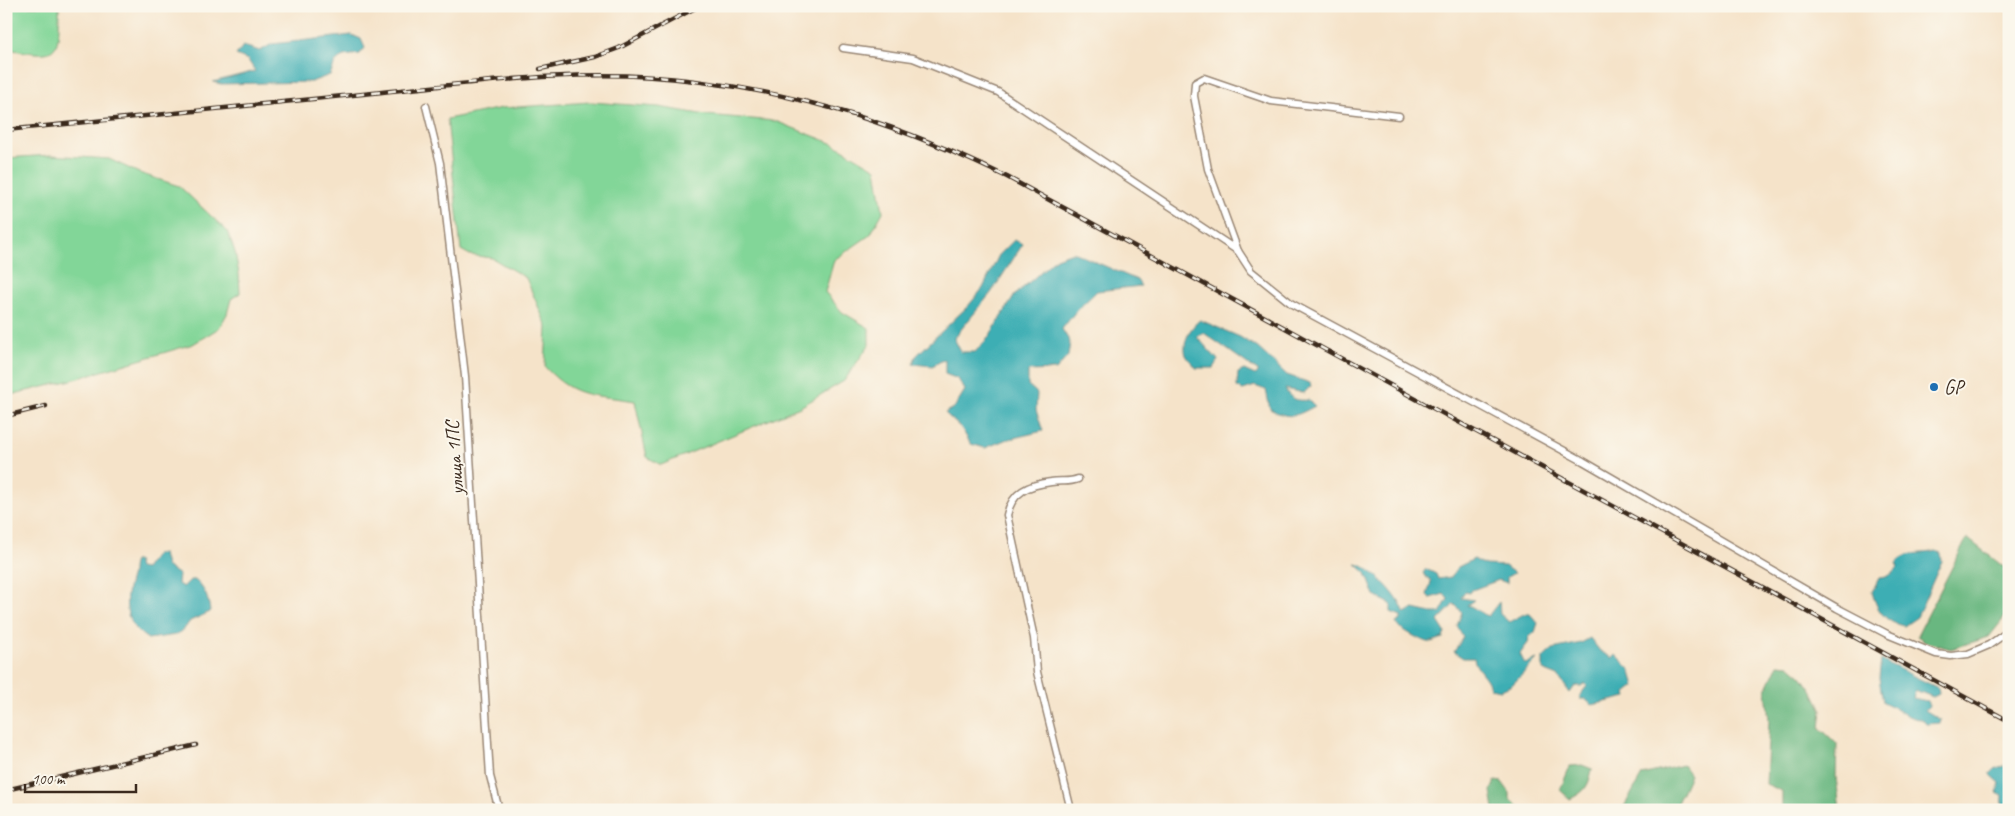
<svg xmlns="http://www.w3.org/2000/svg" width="2015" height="816" font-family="Caveat,sans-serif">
	<rect width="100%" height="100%" fill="#fbf7ec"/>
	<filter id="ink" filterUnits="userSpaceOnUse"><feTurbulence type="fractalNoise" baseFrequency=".02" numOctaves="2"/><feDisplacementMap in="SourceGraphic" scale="10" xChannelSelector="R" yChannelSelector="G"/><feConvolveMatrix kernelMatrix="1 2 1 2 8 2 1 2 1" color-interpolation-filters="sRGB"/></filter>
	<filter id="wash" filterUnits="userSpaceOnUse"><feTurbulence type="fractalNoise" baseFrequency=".0096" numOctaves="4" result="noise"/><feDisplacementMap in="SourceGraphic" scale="20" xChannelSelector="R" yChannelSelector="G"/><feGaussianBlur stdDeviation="1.12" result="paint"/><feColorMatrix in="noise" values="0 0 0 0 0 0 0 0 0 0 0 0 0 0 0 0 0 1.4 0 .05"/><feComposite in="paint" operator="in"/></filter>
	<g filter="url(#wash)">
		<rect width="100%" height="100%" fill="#f5e3c9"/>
		<g fill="#82d698" stroke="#5e805b">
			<path d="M6,6H59C60,61 56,56 6,49Z"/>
			<path d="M591,102L659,107L706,115L775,121L834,144L876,169L883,212L870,235L834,260L825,292L842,312L869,328V345L844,381L800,407L661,465L647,457L635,401C595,394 575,400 545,367L547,327L526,278L492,258L470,255L461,250L447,119L502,108Z"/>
			<polygon points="51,155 109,159 139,173 179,186 227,231 235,252 239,274 240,293 231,299 227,314 219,328 193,344 72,380 6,396 6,158"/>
		</g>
		<g fill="#69b780" stroke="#52704f">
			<polygon points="1967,538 2009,571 2009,612 1989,637 1951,649 1928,643 1917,636"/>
			<polygon points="1778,664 1789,665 1802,676 1813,692 1822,710 1820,728 1837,744 1836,777 1840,810 1782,810 1782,791 1766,784 1769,720 1766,690"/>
			<path d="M1582,765L1592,769C1589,786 1585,792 1570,799L1560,790L1570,766Z"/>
			<polygon points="1683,765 1690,775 1677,803 1680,810 1622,810 1642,775"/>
			<polygon points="1495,781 1502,782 1510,793 1510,799 1523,810 1494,810 1491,791"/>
		</g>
		<g fill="#3daeb4" stroke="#3c6c69">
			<polygon points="352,35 361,39 365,48 360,54 343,56 335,63 330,75 311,82 221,84 213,82 255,71 248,60 236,55 243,46 260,51 272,44"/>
			<polygon points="1014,240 1023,244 991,293 954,338 961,352 975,352 988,338 1015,295 1056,258 1073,252 1137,280 1141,286 1097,291 1077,310 1062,329 1070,342 1068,356 1056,370 1028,371 1028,385 1037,393 1036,410 1043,431 1005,440 985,448 971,444 961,428 945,413 954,408 965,390 958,379 945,374 945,359 932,366 913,364 916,356 969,305 983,288 999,255"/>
			<path d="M1200,320L1240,337L1258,348L1287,375L1310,383L1311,386L1304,393L1285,389C1291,400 1297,401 1309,400L1315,406C1296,416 1290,420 1270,409L1266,390L1255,386L1243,390L1237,387L1238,373L1244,370L1255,375L1259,372L1204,333L1197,337L1218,360L1213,368H1196C1194,364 1188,360 1186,355C1182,343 1190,327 1200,320Z"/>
			<path d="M1936,551L1941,553L1942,561L1917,617L1904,626C1884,622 1877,610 1872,592L1879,578C1888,578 1892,574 1898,567L1896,563C1907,550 1922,555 1936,551Z"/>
			<path d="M156,554H163L166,566L179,575L178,584L183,587L190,580H195C205,588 209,600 210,612L190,621L185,628L176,635L148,639C124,624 123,603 131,577C133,571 131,567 134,561H137L139,568L145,569Z"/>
			<path d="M1474,559L1485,565L1505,566L1514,573L1507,577V583L1499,580L1472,590L1470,593L1465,592L1461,598L1474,600L1467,605C1477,608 1480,614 1488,616L1499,602L1500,614L1509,622L1524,614H1530L1538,623L1535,632L1529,637L1528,643L1520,654L1525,664L1537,659L1512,685L1501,690L1490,688C1488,676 1476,671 1474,658H1463L1454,652L1463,637L1457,626L1462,612L1454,604L1438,621L1445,632L1443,638C1438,639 1432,643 1427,642C1422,641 1398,628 1396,623L1401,620V616L1391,612V604L1375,596L1366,573L1356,564C1371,566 1401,598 1404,613L1414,609L1431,613H1440L1448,599L1444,594L1430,598L1427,595L1431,582L1423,573L1426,569L1436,574L1438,579L1451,577L1458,567Z"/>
			<polygon points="1590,638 1600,651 1612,658 1616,655 1630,669 1635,686 1626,693 1627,697 1592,705 1585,699 1580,699 1580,695 1587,686 1585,683 1581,686 1575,686 1570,693 1558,676 1543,670 1543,658 1553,649 1581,643"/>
			<path d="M1881,660L1938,688L1939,694L1933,697L1915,690L1913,698L1927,701L1929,706L1925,710L1941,720L1940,723L1926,724L1922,719C1906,719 1898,708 1883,702L1879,678Z"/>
			<polygon points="2004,766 2009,768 2009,810 2002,810 2003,796 1997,793 2000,783 1990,774 1996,768"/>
		</g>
	</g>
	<g filter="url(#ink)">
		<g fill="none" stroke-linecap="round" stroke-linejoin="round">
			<g stroke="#988674" stroke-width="9">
				<g id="street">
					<polyline points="843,48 913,58 998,92 1238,251"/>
					<polyline points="426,106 440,163 465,376 490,776 499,810"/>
					<polyline points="1399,116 1271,101 1204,78 1195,83 1194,96 1208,169 1238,251 1251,271 1292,304 1583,461 1837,608 1887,634 1936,654 1951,656 1968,654 1989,645 2009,631"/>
					<path d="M1071,810L1037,672L1034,638L1007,515C1012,492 1028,485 1051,482C1061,480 1068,483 1078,479"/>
				</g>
			</g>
			<use href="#street" stroke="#fff" stroke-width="6"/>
			<g stroke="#3b2a1e" stroke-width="4.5">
				<g id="rail">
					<polyline points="540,69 595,57 619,48 699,6"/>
					<path d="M6,130C129,118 251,105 373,93C480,82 589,67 695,81C809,95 905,127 1007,177L2009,721"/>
					<polyline points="6,416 46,406"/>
					<polyline points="6,790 196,745"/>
				</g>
			</g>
			<use href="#rail" stroke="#fbf7ec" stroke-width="2.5" stroke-dasharray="8" stroke-linecap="butt"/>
		</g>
	</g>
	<circle fill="#1f6fb2" stroke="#fbf7ec" stroke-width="2" cx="1934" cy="387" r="5"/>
	<g text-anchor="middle" stroke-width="4" stroke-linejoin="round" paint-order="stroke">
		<g font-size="20" fill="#3b2a1e" stroke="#fbf7ec" text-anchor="start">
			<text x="1944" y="394">GP</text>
		</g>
		<g font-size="20" fill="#3b2a1e" stroke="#fbf7ec">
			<text transform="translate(454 458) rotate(-94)" y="7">улица 1ПС</text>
		</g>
	</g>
	<rect width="2015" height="816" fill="none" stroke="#fbf7ec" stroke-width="25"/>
	<path d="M25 784v8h111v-8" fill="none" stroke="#3b2a1e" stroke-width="2.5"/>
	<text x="32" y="784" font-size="15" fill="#3b2a1e" stroke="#fbf7ec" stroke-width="4" paint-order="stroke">100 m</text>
</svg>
